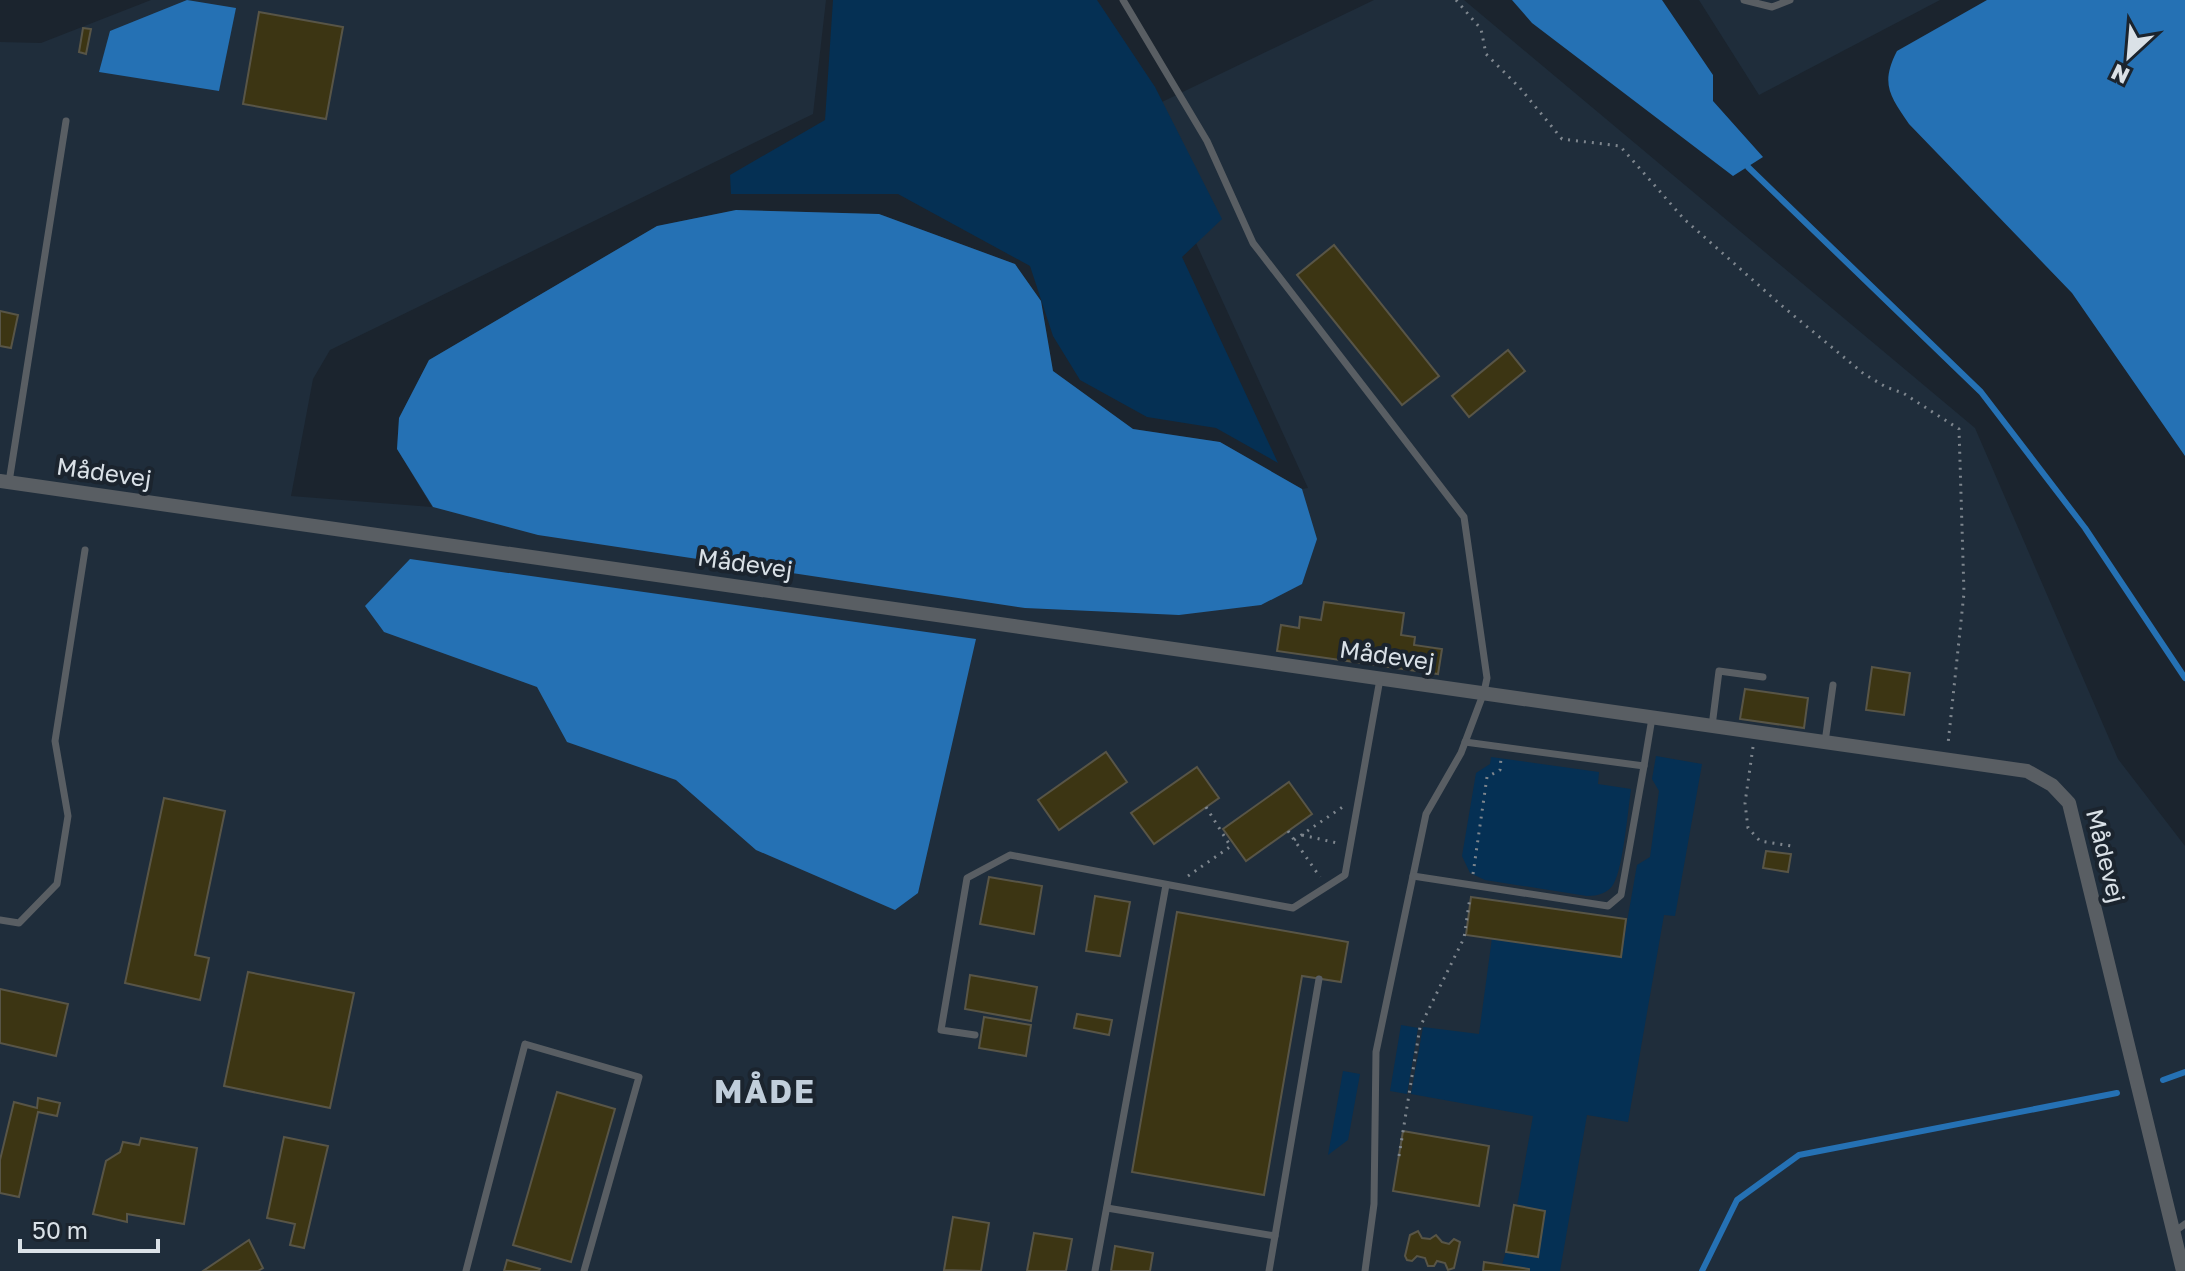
<svg xmlns="http://www.w3.org/2000/svg" width="2185" height="1271" font-family="'Golos Text',sans-serif">
	<rect width="100%" height="100%" fill="#1b242e"/>
	<g fill="#1f2d3b">
		<polygon points="151,0 826,0 813,114 330,350 313,379 291,496 432,507 397,449 399,418 429,360 657,226 736,210 879,214 1015,264 1041,301 1053,371 1133,429 1220,442 1302,489 1308,488 1137,114 1374,0 1464,0 1975,428 2118,759 2185,846 2185,1271 0,1271 0,42 41,43"/>
		<polygon points="1699,0 1940,0 1759,95"/>
	</g>
	<g fill="#053054">
		<polygon points="833,0 1097,0 1155,87 1222,219 1182,257 1278,463 1216,428 1147,417 1080,380 1053,336 1030,266 898,194 731,194 730,175 825,120"/>
		<polygon points="1656,756 1702,764 1675,916 1664,915 1628,1122 1587,1115 1560,1271 1529,1271 1502,1265 1506,1252 1538,1257 1545,1211 1517,1206 1533,1116 1411,1094 1423,1027 1479,1034 1492,938 1621,956 1637,865 1650,857 1659,791 1652,779"/>
		<path d="M1491,757L1599,772L1598,784L1631,789C1628,810 1623,867 1614,883C1609,893 1598,896 1587,896L1485,880L1470,873L1462,856L1476,773L1490,764Z"/>
		<polygon points="1401,1025 1418,1028 1407,1094 1390,1091"/>
		<polygon points="1343,1071 1360,1074 1348,1140 1328,1155"/>
	</g>
	<g fill="#2571b4">
		<polygon points="187,0 236,8 219,91 99,72 110,31"/>
		<polygon points="1512,0 1662,0 1713,75 1713,101 1763,157 1733,176 1532,23"/>
		<path d="M1987,0H2185V456L2072,293L1909,124C1890,96 1880,84 1897,51Z"/>
		<polygon points="736,210 879,214 1015,264 1041,301 1053,371 1133,429 1220,442 1302,489 1317,539 1302,584 1261,605 1179,615 1025,608 538,535 433,507 397,449 399,418 429,360 657,226"/>
		<polygon points="410,559 976,639 918,893 895,910 756,850 676,780 567,742 537,687 384,632 365,606"/>
	</g>
	<g fill="none" stroke-linecap="round" stroke-linejoin="round">
		<g stroke="#2571b4" stroke-width="6">
			<polyline points="1748,167 1981,392 2085,528 2185,678"/>
			<polyline points="2163,1080 2185,1072"/>
			<polyline points="1702,1271 1737,1200 1799,1155 2117,1093"/>
		</g>
	</g>
	<g fill="#3c3513" stroke="#585547" stroke-width="2">
		<polygon points="259,12 343,27 326,119 243,104"/>
		<polygon points="83,28 91,29 86,54 79,52"/>
		<polygon points="1334,245 1439,376 1402,405 1297,275"/>
		<polygon points="0,311 18,315 11,348 0,346"/>
		<polygon points="1508,350 1525,371 1469,417 1452,396"/>
		<polygon points="1324,602 1404,613 1401,635 1415,637 1414,645 1442,649 1438,674 1277,651 1281,625 1299,628 1300,617 1321,620"/>
		<polygon points="1872,667 1910,673 1904,715 1866,710"/>
		<polygon points="1745,689 1808,698 1804,728 1740,719"/>
		<polygon points="1106,752 1127,782 1059,830 1038,800"/>
		<polygon points="1197,767 1219,798 1154,844 1131,813"/>
		<polygon points="1289,782 1312,814 1246,861 1223,829"/>
		<polygon points="164,798 225,811 195,955 209,958 200,1000 125,983"/>
		<polygon points="1766,851 1791,854 1788,872 1763,868"/>
		<polygon points="989,877 1042,886 1034,934 980,924"/>
		<polygon points="1095,896 1130,902 1120,956 1086,951"/>
		<polygon points="1471,897 1626,919 1621,957 1466,935"/>
		<polygon points="1177,912 1348,942 1341,982 1302,976 1264,1195 1132,1172"/>
		<polygon points="248,972 354,993 330,1108 224,1086"/>
		<polygon points="970,975 1037,987 1031,1021 965,1009"/>
		<polygon points="0,989 68,1004 56,1056 0,1043"/>
		<polygon points="1077,1014 1112,1020 1109,1035 1074,1028"/>
		<polygon points="984,1017 1031,1025 1026,1056 979,1048"/>
		<polygon points="557,1092 615,1109 571,1262 513,1245"/>
		<polygon points="38,1098 60,1103 57,1116 38,1112 19,1197 0,1193 0,1160 14,1102 37,1108"/>
		<polygon points="1403,1131 1489,1146 1479,1206 1393,1191"/>
		<polygon points="284,1137 328,1146 304,1248 290,1245 295,1224 267,1218"/>
		<polygon points="141,1138 197,1148 184,1224 127,1214 127,1222 93,1214 106,1161 120,1152 123,1142 139,1145"/>
		<polygon points="1514,1205 1545,1211 1538,1257 1506,1252"/>
		<polygon points="953,1217 989,1223 981,1271 944,1270"/>
		<polygon points="1418,1231 1422,1238 1430,1239 1436,1235 1442,1242 1449,1244 1454,1239 1460,1242 1454,1268 1448,1270 1445,1263 1437,1261 1434,1266 1428,1266 1425,1258 1417,1256 1412,1261 1407,1260 1405,1256 1410,1235"/>
		<polygon points="1034,1233 1072,1239 1066,1271 1027,1271"/>
		<polygon points="249,1240 263,1268 258,1271 203,1271"/>
		<polygon points="1115,1246 1153,1253 1150,1271 1111,1271"/>
		<polygon points="507,1260 540,1269 539,1271 504,1271"/>
		<polygon points="1484,1262 1529,1269 1529,1271 1483,1271"/>
	</g>
	<g fill="none" stroke-linecap="round" stroke-linejoin="round">
		<g stroke="#7e868e" stroke-width="3" stroke-dasharray="2 6" stroke-linecap="butt">
			<polyline points="1456,0 1481,29 1486,54 1520,88 1562,139 1620,146 1684,219 1781,305 1864,374 1886,387 1903,393 1959,429 1964,593 1948,744"/>
			<polyline points="1753,747 1745,803 1748,828 1760,841 1792,846"/>
			<polyline points="1206,807 1231,847"/>
			<polyline points="1288,831 1320,877"/>
			<polyline points="1302,835 1337,843"/>
			<polyline points="1294,840 1344,806"/>
			<polyline points="1473,874 1487,777 1500,770 1501,758"/>
			<polyline points="1188,876 1234,844"/>
			<polyline points="1399,1156 1420,1027 1464,938 1470,897"/>
		</g>
		<g stroke="#595e63" stroke-width="7">
			<polyline points="1123,0 1207,141 1253,243 1464,517 1487,678 1484,692 1461,753 1426,814 1376,1052 1374,1204 1365,1271"/>
			<polyline points="1744,0 1772,7 1790,0"/>
			<polyline points="9,482 66,121"/>
			<polyline points="1712,726 1719,671 1763,677"/>
			<polyline points="1465,742 1644,766 1652,718"/>
			<polyline points="1825,742 1833,685"/>
			<polyline points="1413,876 1608,906 1621,895 1644,766"/>
			<polyline points="0,920 19,923 57,884 68,816 55,741 85,550"/>
			<polyline points="975,1035 941,1030 967,878 1010,855 1293,908 1345,875 1380,679"/>
			<polyline points="1107,1208 1275,1236"/>
			<polyline points="2174,1232 2185,1224"/>
			<polyline points="466,1271 525,1044 639,1077 584,1271"/>
			<polyline points="1095,1271 1166,885"/>
			<polyline points="1269,1271 1319,979"/>
		</g>
		<polyline stroke="#595e63" stroke-width="14" points="0,481 2027,771 2052,785 2069,803 2183,1271"/>
	</g>
	<g text-anchor="middle" stroke-width="8" stroke-linejoin="round" paint-order="stroke">
		<g font-size="24" fill="#dae1e7" stroke="#1b242e">
			<text transform="translate(104 473) rotate(8)" y="8">Mådevej</text>
			<text transform="translate(745 564) rotate(8)" y="8">Mådevej</text>
			<text transform="translate(1387 656) rotate(8)" y="8">Mådevej</text>
			<text transform="translate(2105 856) rotate(76)" y="8">Mådevej</text>
		</g>
		<g font-size="32" font-weight="bold" letter-spacing="2" fill="#c1cedb" stroke="#1b242e">
			<text x="765" y="1103">MÅDE</text>
		</g>
	</g>
	<g transform="translate(2129 56) rotate(206)" stroke="#1b242e" stroke-width="6" paint-order="stroke">
	<path d="M0-6L14 30L0 20L-14 30Z" fill="#dae1e7"/>
	<text y="-12" font-size="22" font-weight="bold" text-anchor="middle" fill="#dae1e7">N</text>
	</g>
	<path d="M20 1239v12h138v-12" fill="none" stroke="#dae1e7" stroke-width="4"/>
	<text x="32" y="1239" font-size="24" fill="#dae1e7" stroke="#1b242e" stroke-width="6" paint-order="stroke">50 m</text>
</svg>
